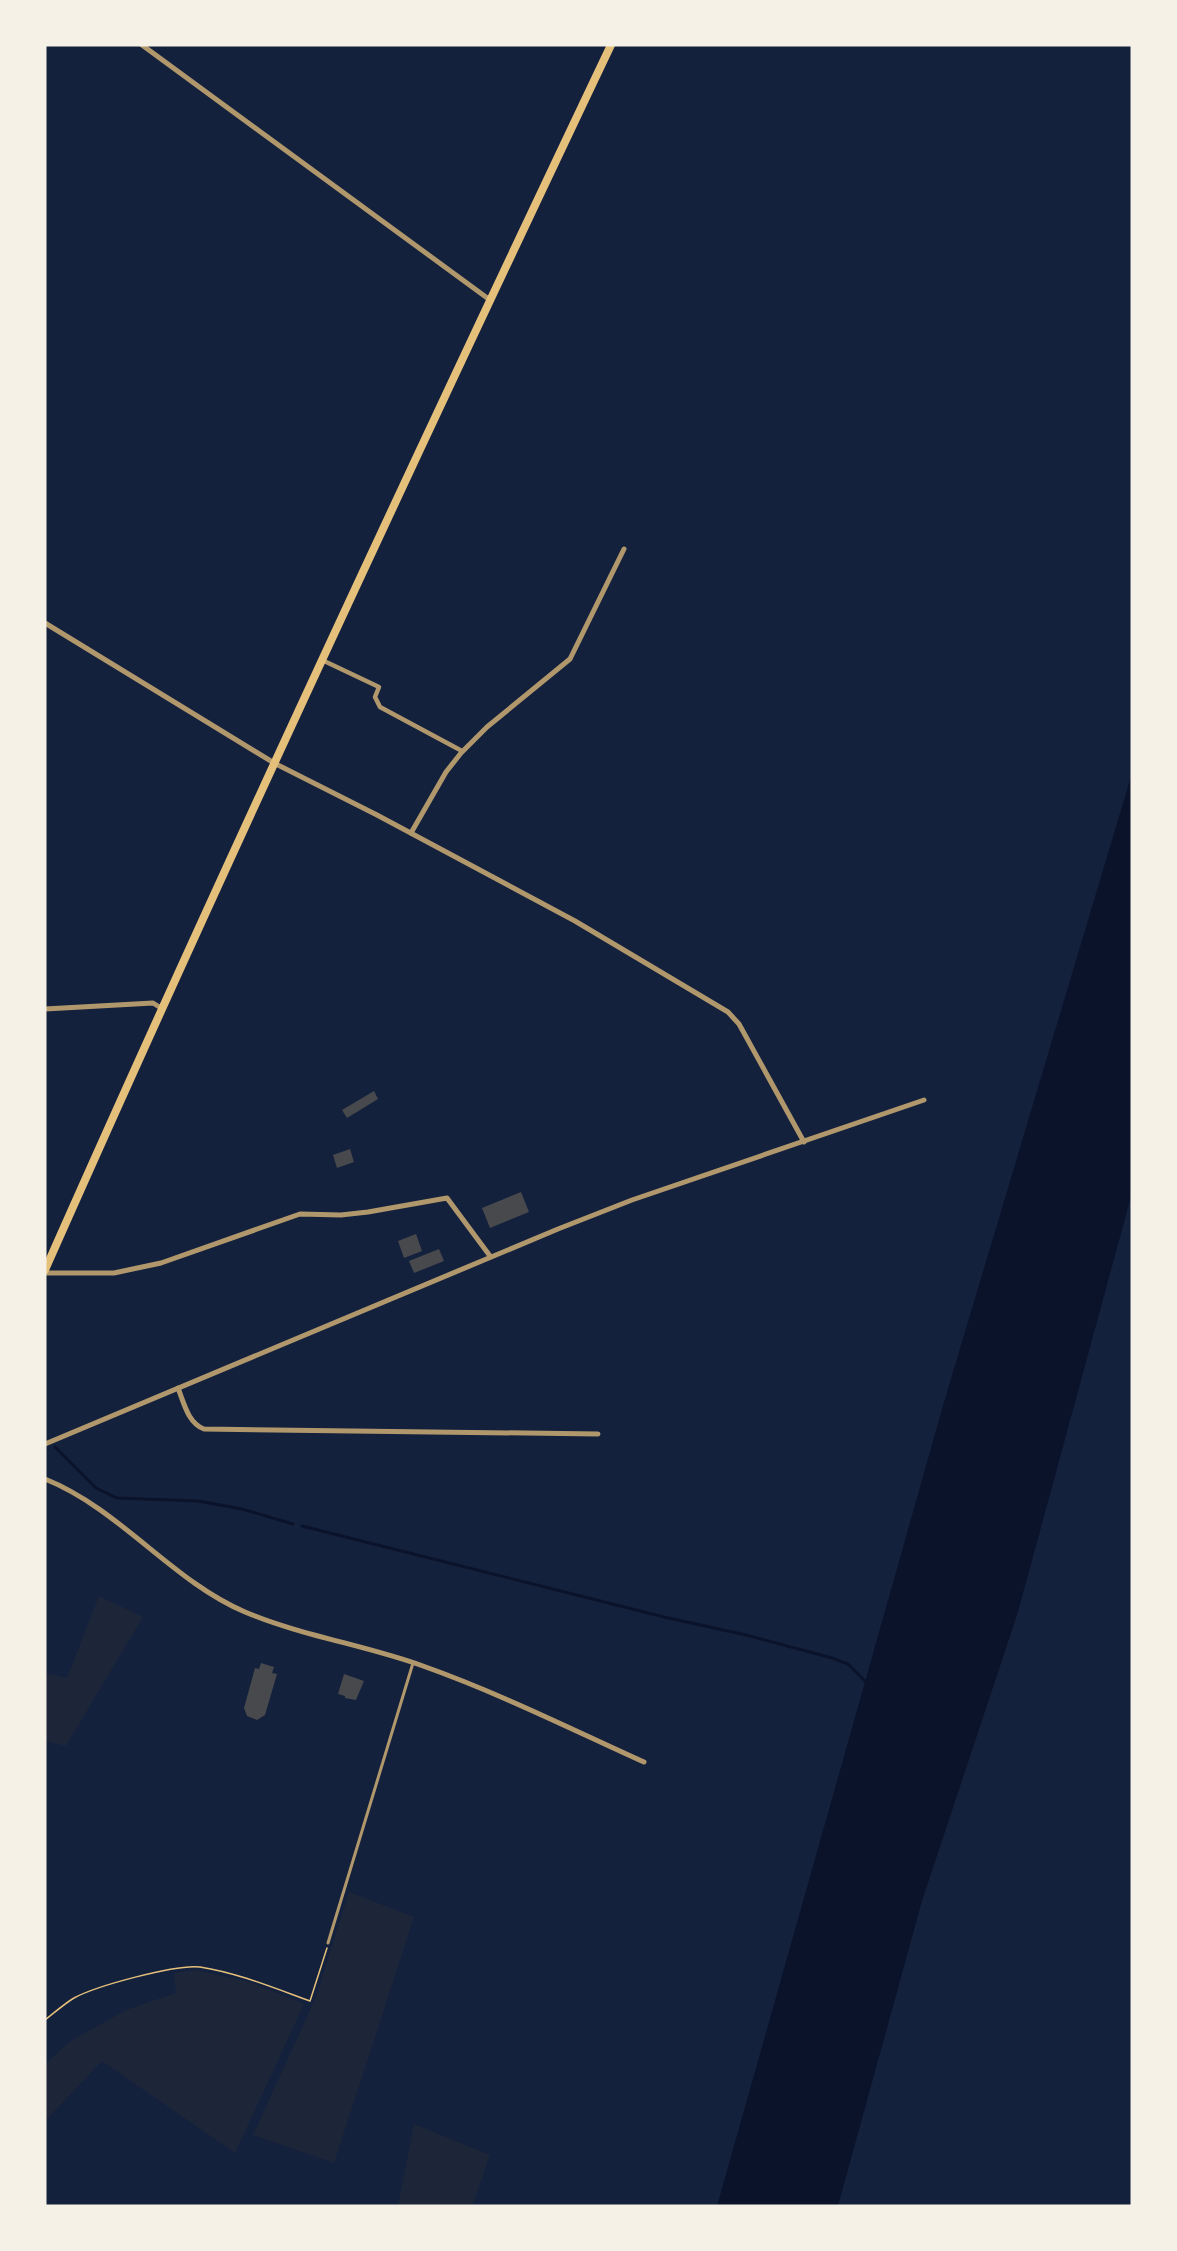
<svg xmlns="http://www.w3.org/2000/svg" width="1177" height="2251" font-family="Commissioner,sans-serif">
	<rect width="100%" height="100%" fill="#14213d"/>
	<g fill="#1d2539">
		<polygon points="99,1596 143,1617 66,1746 45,1741 45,1673 67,1678"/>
		<polygon points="349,1892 414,1917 334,2163 253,2135 316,1997"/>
		<polygon points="196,1970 249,1982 304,2004 235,2153 102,2061 45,2121 45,2064 69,2042 126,2010 176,1993 174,1973"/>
		<polygon points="414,2124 490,2155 473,2204 398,2206"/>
	</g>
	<polygon fill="#0b132b" points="1132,773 1132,1193 1018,1612 922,1901 838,2206 717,2206 944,1402"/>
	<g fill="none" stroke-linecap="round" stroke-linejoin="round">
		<g stroke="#0b132b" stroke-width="3">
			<polyline points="55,1447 96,1488 117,1498 198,1501 242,1509 293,1524"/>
			<polyline points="302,1526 664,1617 746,1635 832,1658 848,1664 865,1681"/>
		</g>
	</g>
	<g fill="#48494c">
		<polygon points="374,1091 378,1099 347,1118 342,1110"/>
		<polygon points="350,1149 354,1162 337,1168 333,1155"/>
		<polygon points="521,1192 529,1212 490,1228 482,1208"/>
		<polygon points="416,1234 422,1251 404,1258 398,1241"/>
		<polygon points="439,1249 444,1261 414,1273 409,1261"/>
		<polygon points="261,1663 274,1667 272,1673 277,1674 265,1715 257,1720 247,1716 244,1708 255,1668 259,1669"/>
		<polygon points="344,1674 364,1681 356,1700 345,1698 345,1696 338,1694"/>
	</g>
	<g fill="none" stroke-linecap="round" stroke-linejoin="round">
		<path stroke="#e5c07b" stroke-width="1.5" d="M45,2020C54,2013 64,2004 74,1998C96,1986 176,1964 200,1967C238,1973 274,1988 310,2001L327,1948"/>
		<polyline stroke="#b1986c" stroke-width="3" points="328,1943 413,1663"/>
		<polyline stroke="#b1986c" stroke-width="4.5" points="322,660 379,687 375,697 380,707 462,751"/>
		<g stroke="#b1986c" stroke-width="5">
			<polyline points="142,45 490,300"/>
			<polyline points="45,623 274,763 377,815 575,921 728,1012 739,1024 804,1142"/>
			<polyline points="411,833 446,772 461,753 487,727 570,659 624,549"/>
			<polyline points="45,1009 153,1003 161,1008"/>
			<polyline points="45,1273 114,1273 161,1263 300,1214 341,1215 368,1212 447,1198 490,1256"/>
			<path d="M178,1388C184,1403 188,1423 204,1429L598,1434"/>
			<polyline points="45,1444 558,1229 632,1200 924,1100"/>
			<path d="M45,1479C120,1509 172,1581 245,1612C302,1636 365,1645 423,1666C499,1693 571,1729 644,1762"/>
		</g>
		<path stroke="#e5c07b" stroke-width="8" d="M45,1270C227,859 418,451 611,45"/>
	</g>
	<rect width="1177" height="2251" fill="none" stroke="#f6f1e7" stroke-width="93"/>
</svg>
